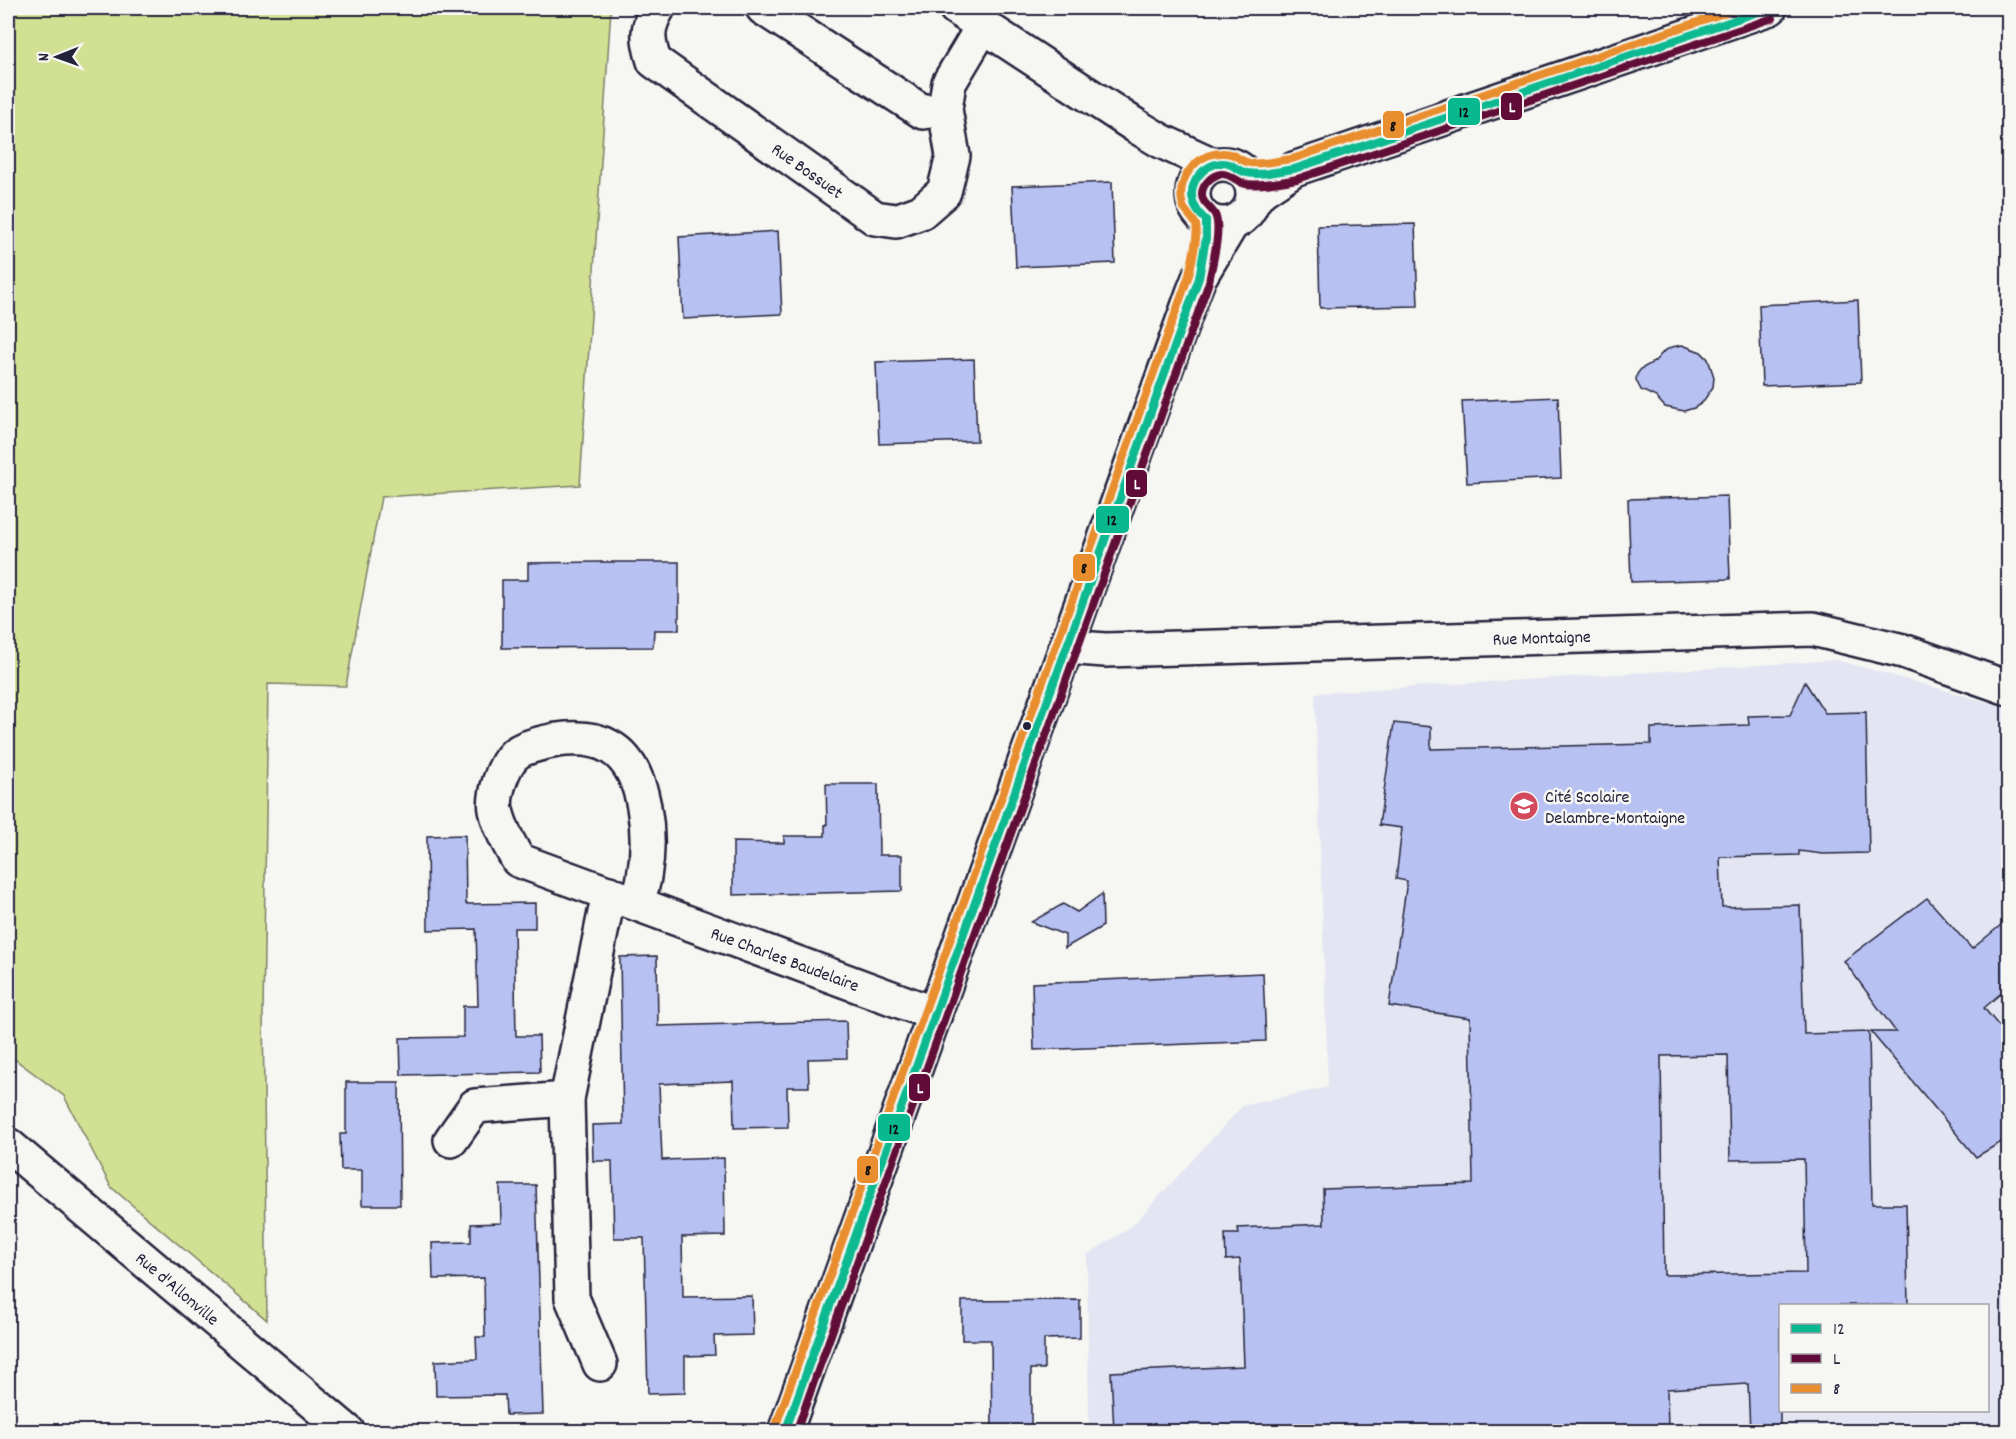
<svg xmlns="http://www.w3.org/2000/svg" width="2016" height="1439" font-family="Dekko,sans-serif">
	<rect width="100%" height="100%" fill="#f6f6f2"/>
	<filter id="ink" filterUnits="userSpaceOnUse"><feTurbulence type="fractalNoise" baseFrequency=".0167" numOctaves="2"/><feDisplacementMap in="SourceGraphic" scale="12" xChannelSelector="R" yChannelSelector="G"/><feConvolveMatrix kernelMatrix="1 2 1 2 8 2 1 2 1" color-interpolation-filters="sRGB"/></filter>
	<g filter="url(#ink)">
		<path fill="#e3e6f2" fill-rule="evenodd" d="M1837,660L2008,708V1431H1089L1087,1255L1133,1225L1242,1106L1328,1087L1315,693ZM1780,1306H1988V1410H1780Z"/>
		<polygon fill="#d2e093" stroke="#7a8167" stroke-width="1.5" points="8,8 611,8 580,485 381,497 346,686 268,684 263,1013 267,1320 111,1187 64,1096 8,1054"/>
		<g fill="#b7c1f2" stroke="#22223b" stroke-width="1.5" fill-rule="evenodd">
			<polygon points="1112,182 1115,263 1016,267 1012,186"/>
			<polygon points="1415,224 1418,306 1320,308 1318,226"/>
			<polygon points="778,231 782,314 683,319 679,237"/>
			<polygon points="1858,300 1861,382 1762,386 1759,305"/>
			<polygon points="1682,345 1701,352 1708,359 1714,377 1713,387 1702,403 1694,408 1684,411 1665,407 1656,397 1641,390 1636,380 1637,374 1641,369 1655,361 1664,351 1672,347"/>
			<polygon points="974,359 977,441 879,444 876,362"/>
			<polygon points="1558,397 1561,478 1467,483 1462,401"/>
			<polygon points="1727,496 1730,579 1631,582 1628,499"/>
			<polygon points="598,562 679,562 679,630 654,630 653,647 502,648 502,580 528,580 528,563"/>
			<path d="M1805,682L1825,713L1866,712L1869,853L1823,854L1799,851V855L1720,857L1722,907L1800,905L1804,1034L1869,1032L1872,1204H1906L1908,1305H1780V1431H1750L1748,1384L1667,1389L1668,1431H1114L1111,1372L1244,1366L1240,1259L1226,1260L1225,1234H1239L1238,1228L1324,1224L1323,1189L1473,1184L1470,1018L1389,1006L1407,881L1396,879L1402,828L1379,825L1394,723L1431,727V749L1651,744V728L1749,725L1748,716L1790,715ZM1728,1055L1730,1160L1804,1159L1806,1273L1664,1275L1661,1056Z"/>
			<polygon points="826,784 878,784 879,855 902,855 902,891 733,895 733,842 784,843 784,836 825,836 825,825 827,825"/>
			<polygon points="465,835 466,904 535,903 535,928 514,928 516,1036 539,1036 540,1072 401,1075 400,1038 463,1037 463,1006 478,1006 476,929 428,930 427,836"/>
			<polygon points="1102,894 1103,926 1065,948 1065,935 1031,922 1063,904 1077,912"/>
			<polygon points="1927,898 1972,949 2008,919 2008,987 1984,1008 2008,1037 2008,1138 1976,1157 1871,1032 1896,1032 1844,961"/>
			<polygon points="657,956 658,1026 846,1021 847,1058 808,1059 809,1087 787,1087 788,1127 734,1128 733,1081 659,1084 662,1160 724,1158 725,1236 682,1237 683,1297 752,1296 753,1335 714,1336 715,1355 685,1356 685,1393 648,1394 644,1238 614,1238 612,1161 593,1161 592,1125 623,1124 620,957"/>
			<polygon points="1263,973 1266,1041 1034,1050 1032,983"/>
			<polygon points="346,1082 399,1082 400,1205 362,1205 362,1170 341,1170 340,1134 346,1134"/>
			<polygon points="500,1185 536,1185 543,1414 506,1415 505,1395 436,1396 435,1361 477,1359 476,1337 485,1337 484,1278 433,1279 432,1243 471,1242 471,1224 501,1223"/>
			<polygon points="1080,1300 1080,1338 1044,1339 1044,1369 1031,1369 1031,1431 992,1431 991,1340 962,1340 962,1301"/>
		</g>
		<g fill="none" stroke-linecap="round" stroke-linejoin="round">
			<g stroke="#22223b" stroke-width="38">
				<g id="minor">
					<path id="s1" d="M658,8C646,28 647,39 654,61L875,218L896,221L921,212L944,192L953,156L945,109L949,83L983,26"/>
					<polyline points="763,8 923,112 945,109"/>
					<polyline points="956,8 1136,126 1161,141 1213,165"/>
					<circle cx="1223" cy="194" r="30"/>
					<polyline points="1253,201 1261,191 1294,169 1770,8"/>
					<path id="s2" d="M1066,647L1105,650L1216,647L1813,629L1903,651L2008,688"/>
					<path id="s3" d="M636,903C639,895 643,886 644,877C651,839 648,769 610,747C595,738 573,738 557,740C546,742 522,747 514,755C503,766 493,795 496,810C500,828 509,844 518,860L935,1014"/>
					<polyline points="451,1140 475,1106 567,1099"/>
					<polyline points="600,1364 572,1298 567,1099 609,893"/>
					<polyline points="785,1432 1193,293 1199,278 1232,223"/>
				</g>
			</g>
			<g stroke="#22223b" stroke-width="38">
				<g id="secondary">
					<path id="s4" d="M8,1145L348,1432"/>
				</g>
			</g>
			<use href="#minor" stroke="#f6f6f2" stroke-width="33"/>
			<use href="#secondary" stroke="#f6f6f2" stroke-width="33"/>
			<g stroke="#f6f6f2" stroke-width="12">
				<path id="bus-1" d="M785,1432L1199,278L1206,238V220C1200,215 1195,209 1193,201C1188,183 1203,165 1221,163C1232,162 1237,171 1247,173C1261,176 1279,171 1294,169L1770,8"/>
			</g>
			<g stroke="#f6f6f2" stroke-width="12">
				<path id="bus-2" d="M796,1432L1209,282C1212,265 1221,232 1216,217C1213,208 1201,204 1202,193C1203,184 1212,175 1221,174C1230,173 1237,182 1246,184C1262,186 1281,182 1297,179L1773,18"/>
			</g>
			<g stroke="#f6f6f2" stroke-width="12">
				<path id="bus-3" d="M775,1428L1189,275C1191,264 1199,236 1196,225C1193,218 1186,213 1183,206C1175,181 1195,154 1221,153C1235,152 1239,161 1250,163C1263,165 1279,160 1292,159L1739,8"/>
			</g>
			<use href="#bus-1" stroke="#08b990" stroke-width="8"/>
			<use href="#bus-2" stroke="#610b38" stroke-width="8"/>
			<use href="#bus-3" stroke="#e88e2f" stroke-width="8"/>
		</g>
	</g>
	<defs>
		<g id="university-disc" transform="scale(1.5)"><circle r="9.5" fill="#d1495b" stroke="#f6f6f2"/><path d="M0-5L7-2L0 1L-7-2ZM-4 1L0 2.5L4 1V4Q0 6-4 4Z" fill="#fff"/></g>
	</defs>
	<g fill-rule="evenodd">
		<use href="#university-disc" x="1524" y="806"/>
	</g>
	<circle fill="#22223b" stroke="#f6f6f2" stroke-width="2" cx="1027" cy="726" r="5"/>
	<g text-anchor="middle" stroke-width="5" stroke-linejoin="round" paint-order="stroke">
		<g font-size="18" fill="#22223b" stroke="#f6f6f2">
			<text dy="6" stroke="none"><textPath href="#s1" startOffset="244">Rue Bossuet</textPath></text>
			<text dy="6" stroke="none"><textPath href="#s2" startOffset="476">Rue Montaigne</textPath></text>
			<text dy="6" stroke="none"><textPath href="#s3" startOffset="668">Rue Charles Baudelaire</textPath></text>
			<text dy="6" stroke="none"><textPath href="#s4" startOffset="222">Rue d'Allonville</textPath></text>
		</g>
		<g font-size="18" fill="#22223b" stroke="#f6f6f2" text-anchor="start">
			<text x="1545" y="802">Cité Scolaire<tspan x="1545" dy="21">Delambre-Montaigne</tspan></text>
		</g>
	</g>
	<g stroke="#f6f6f2" stroke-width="2">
		<rect x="1500" y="92" width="23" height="29" rx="6" fill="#610b38"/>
		<rect x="1447" y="97" width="34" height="29" rx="6" fill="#08b990"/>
		<rect x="1382" y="110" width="23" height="29" rx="6" fill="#e88e2f"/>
		<rect x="1125" y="469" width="23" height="29" rx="6" fill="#610b38"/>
		<rect x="1095" y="505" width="35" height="29" rx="6" fill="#08b990"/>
		<rect x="1072" y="553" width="24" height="29" rx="6" fill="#e88e2f"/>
		<rect x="908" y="1073" width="23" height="29" rx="6" fill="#610b38"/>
		<rect x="877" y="1113" width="34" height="29" rx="6" fill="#08b990"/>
		<rect x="856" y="1155" width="23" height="29" rx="6" fill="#e88e2f"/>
	</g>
	<g font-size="16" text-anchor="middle" font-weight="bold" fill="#fff">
		<text x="1512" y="112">L</text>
		<text x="1137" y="489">L</text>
		<text x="920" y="1093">L</text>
	</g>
	<g font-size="16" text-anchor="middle" font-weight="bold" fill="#111">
		<text x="1464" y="117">12</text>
		<text x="1393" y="131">8</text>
		<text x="1112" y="525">12</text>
		<text x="1084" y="573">8</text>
		<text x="894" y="1134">12</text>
		<text x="868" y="1175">8</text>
	</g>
	<rect width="2016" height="1439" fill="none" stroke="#f6f6f2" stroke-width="30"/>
	<rect x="15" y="15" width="1986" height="1409" fill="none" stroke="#22223b" stroke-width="2" filter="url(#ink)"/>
	<rect x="1779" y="1304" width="210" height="108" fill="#f6f6f2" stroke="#a1a1a9" stroke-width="1.5"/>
	<rect x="1791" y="1324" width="30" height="9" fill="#08b990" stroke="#a1a1a9" stroke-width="1.5"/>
	<text x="1833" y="1334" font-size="18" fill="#22223b">12</text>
	<rect x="1791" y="1354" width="30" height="9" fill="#610b38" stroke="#a1a1a9" stroke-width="1.5"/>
	<text x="1833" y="1364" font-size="18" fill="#22223b">L</text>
	<rect x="1791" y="1384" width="30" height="9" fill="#e88e2f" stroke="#a1a1a9" stroke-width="1.5"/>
	<text x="1833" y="1394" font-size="18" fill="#22223b">8</text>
	<g transform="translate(57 57) rotate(269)" stroke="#f6f6f2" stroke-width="4.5" paint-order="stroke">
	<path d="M0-4.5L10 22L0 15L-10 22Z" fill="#22223b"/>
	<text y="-9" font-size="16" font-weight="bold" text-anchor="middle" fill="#22223b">N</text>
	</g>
</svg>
